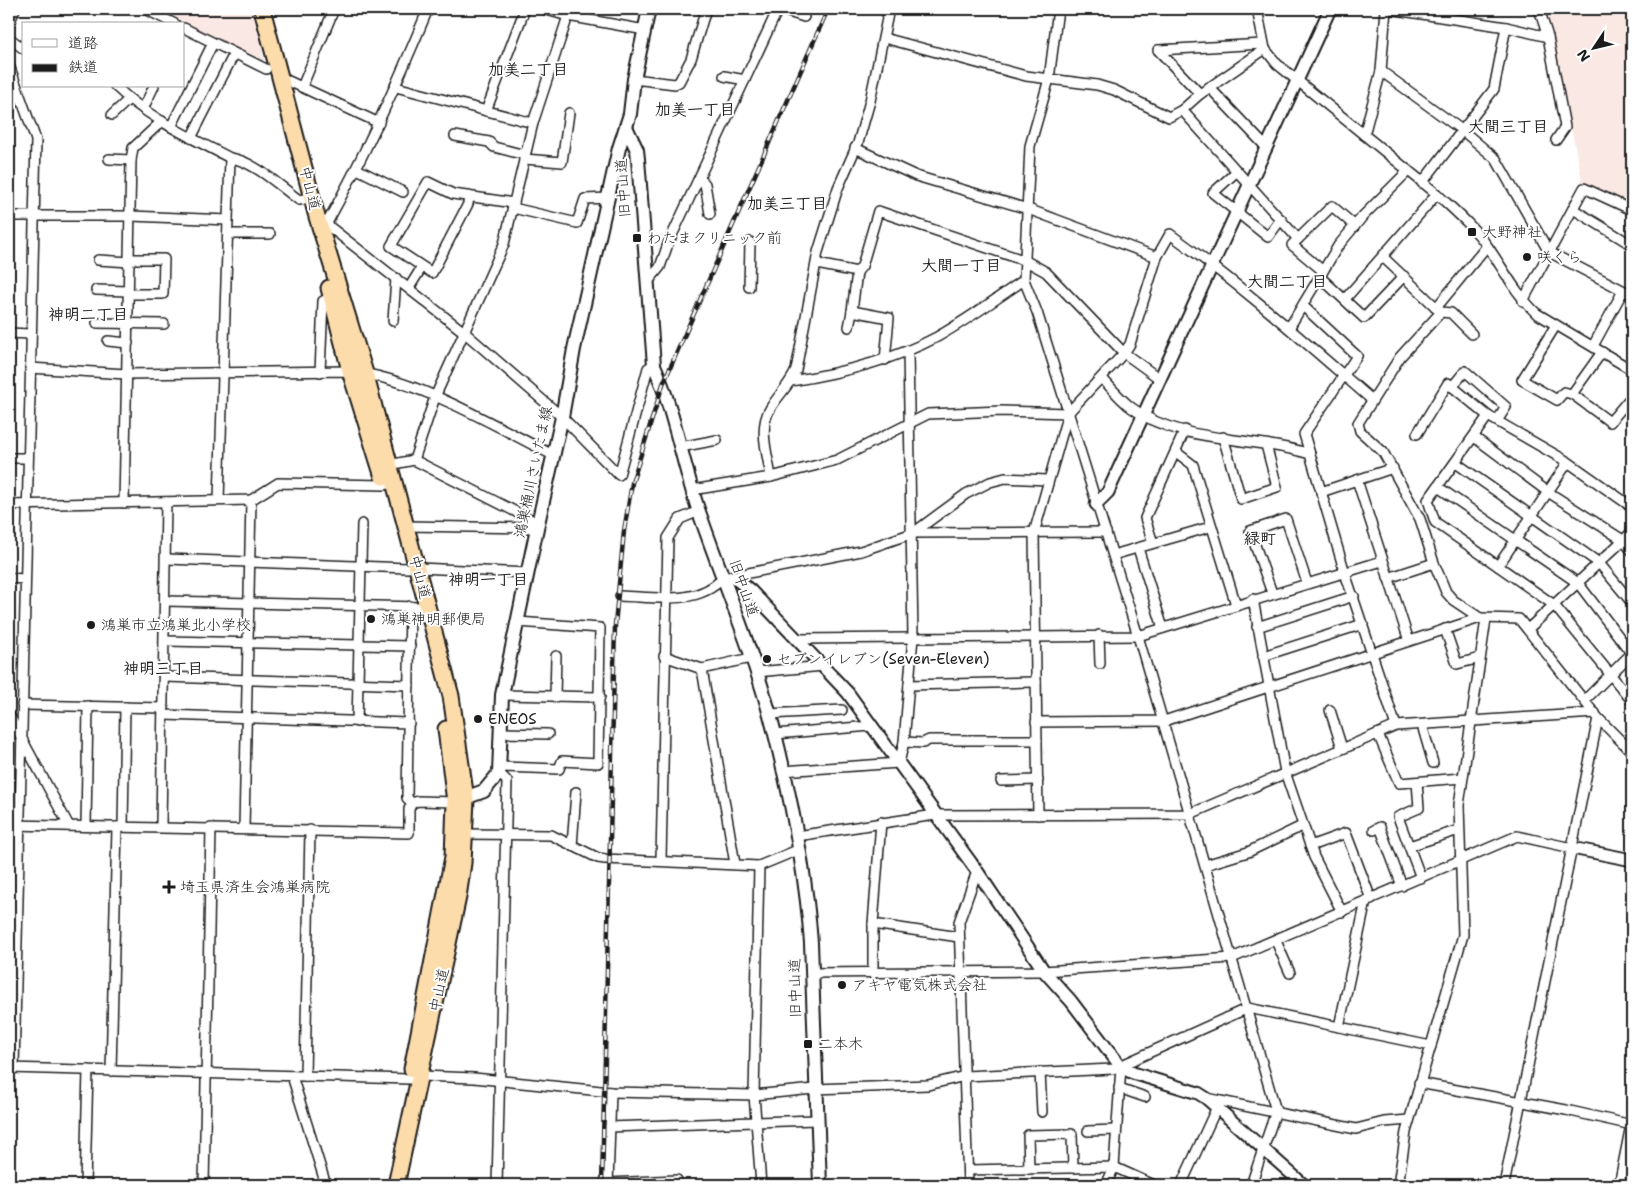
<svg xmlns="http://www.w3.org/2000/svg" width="1641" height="1194" font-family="'Shantell Sans','Klee One',sans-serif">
	<rect width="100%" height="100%" fill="#fff"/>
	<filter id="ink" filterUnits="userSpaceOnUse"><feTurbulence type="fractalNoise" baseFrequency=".02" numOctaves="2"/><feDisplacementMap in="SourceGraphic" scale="10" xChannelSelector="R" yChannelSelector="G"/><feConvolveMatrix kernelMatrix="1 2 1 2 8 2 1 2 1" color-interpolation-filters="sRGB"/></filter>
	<g filter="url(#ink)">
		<g fill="#fae8e5">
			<polygon points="153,9 254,9 265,65 184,24"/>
			<polygon points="1543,9 1632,9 1632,207 1583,185 1552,35"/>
		</g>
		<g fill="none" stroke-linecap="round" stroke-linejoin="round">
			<g stroke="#1c1c1c" stroke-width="12">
				<g id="minor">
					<polyline points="145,9 175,24"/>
					<polyline points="543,9 568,16 645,30"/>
					<polyline points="779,9 804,17"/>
					<polyline points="1058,9 1049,79 1030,146 1024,280 1037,312 1138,636 1276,1111 1251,1185"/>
					<path d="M1257,9L1265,49L1277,64L1437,194C1455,211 1474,227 1488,247C1504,270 1516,294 1536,313L1632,370"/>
					<polyline points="1389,9 1506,27 1548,37"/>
					<polyline points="1539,9 1548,37 1565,127 1556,140"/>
					<polyline points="9,24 15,9"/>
					<polyline points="184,28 266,69"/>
					<polyline points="9,38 24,49"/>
					<polyline points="884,38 1026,76 1097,85 1114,90 1169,117 1182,110 1200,94 1265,49"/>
					<polyline points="9,65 36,140 14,1068"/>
					<polyline points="1381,71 1463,131 1496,159 1549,252 1632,295"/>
					<polyline points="724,76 745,80"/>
					<polyline points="280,77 379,123"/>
					<polyline points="634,79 675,84 679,82 691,59 706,9"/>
					<path d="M115,86C148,118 190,137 230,158C252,160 281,187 299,200L304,199"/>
					<polyline points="302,87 334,9"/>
					<polyline points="396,87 533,123"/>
					<polyline points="1209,87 1267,148"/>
					<polyline points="1200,94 1158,50 1263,44"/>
					<polyline points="143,109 154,86"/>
					<polyline points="1182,110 1298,239"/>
					<polyline points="486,111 525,9"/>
					<polyline points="112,115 129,99"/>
					<polyline points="171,127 213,43"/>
					<polyline points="1364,135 1381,71 1386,9"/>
					<polyline points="455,136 489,142 494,147 525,155"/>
					<polyline points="191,138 234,54"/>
					<polyline points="855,148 916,176 1028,209 1157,257"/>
					<polyline points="109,159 131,160"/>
					<polyline points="524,159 562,162 569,113"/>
					<polyline points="357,169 403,192"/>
					<polyline points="1237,171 1213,193 1268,237 1281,219"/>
					<polyline points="700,178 705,184 710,214"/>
					<polyline points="1422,183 1494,89 1506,27"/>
					<polyline points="469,196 468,204 432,273 391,246 428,182 453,194 514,203"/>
					<polyline points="513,208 577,223 585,199 608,198"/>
					<polyline points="1573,209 1632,245"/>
					<polyline points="9,216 131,216 228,220"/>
					<polyline points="317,217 464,332 562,417 619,475 648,368 654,365"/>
					<path d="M327,223C366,153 398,82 428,9"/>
					<polyline points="228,234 270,234"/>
					<polyline points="1384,258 1441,312 1451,313 1472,334"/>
					<polyline points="98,260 130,262"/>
					<polyline points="817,264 857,272 862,266 878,211 1026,261 1046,272 1124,353 1160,379"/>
					<polyline points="1323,271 1292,245 1332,206 1355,226"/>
					<polyline points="1320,277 1364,318 1404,276"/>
					<polyline points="647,283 660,267 668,244 778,9"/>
					<polyline points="749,287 750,242"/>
					<polyline points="409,288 422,267"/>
					<polyline points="96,290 129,291"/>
					<polyline points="129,294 163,294 164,259 130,259"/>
					<polyline points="1345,299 1437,194"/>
					<polyline points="1523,301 1584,188 1632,210"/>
					<polyline points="1303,306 1357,356 1304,434 1310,454"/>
					<polyline points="1436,308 1487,246"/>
					<polyline points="852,311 857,272"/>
					<polyline points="1441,312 1400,357 1358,423 1360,431 1383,452 1420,519 1434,563 1446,592 1453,600 1480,618"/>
					<polyline points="393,321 396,278"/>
					<polyline points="97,323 164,324"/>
					<polyline points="1556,325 1522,380 1557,400 1564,392 1572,394 1610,422 1632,396"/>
					<polyline points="849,327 852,311 889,318 885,360"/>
					<polyline points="1289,328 1338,246 1363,216 1408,171"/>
					<polyline points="9,333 30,334"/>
					<polyline points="108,341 128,343"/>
					<polyline points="1593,346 1623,291"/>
					<path d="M30,368L126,374L350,371C420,380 491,424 553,455"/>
					<polyline points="320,372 323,301 331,297"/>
					<path d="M1102,378C1111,388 1121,400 1132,408C1180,444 1255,436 1310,454L1345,573L1396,726"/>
					<path d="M791,381C842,373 892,361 937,337C967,320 996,299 1024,280"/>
					<polyline points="1452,387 1465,371 1506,407 1497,421"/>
					<polyline points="1572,394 1602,352"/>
					<polyline points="1488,416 1428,500 1435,522 1554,605 1632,701"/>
					<polyline points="1417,434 1448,383 1488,416 1568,462 1632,507"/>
					<polyline points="1223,437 1241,499 1277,487 1266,445"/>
					<polyline points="1474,437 1548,492 1623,540 1632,551"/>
					<polyline points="680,447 717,440"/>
					<polyline points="1176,452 1193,465 1236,605"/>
					<polyline points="9,458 27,458"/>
					<polyline points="414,460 435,397 504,244 533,123 568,16"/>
					<polyline points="1456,463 1599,563 1632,603"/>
					<polyline points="389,465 414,460 530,519 537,528"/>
					<path d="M771,477C768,456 758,428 770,409C778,395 790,385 796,370L818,252L838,188L858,143L870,101L889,9"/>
					<polyline points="1357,480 1409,641"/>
					<polyline points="1438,487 1578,583 1632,654"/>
					<polyline points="692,490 771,477 837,460 928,414 1002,411 1068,413"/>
					<polyline points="1321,492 1393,468"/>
					<polyline points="219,500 230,158"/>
					<polyline points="124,503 131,160 133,148 162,121"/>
					<polyline points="9,505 251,500 278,483 385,485"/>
					<polyline points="406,526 537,528"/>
					<polyline points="913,533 1106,532"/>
					<polyline points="1153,543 1145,518 1185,430"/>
					<polyline points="1138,548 1163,628"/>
					<polyline points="1113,555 1210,527"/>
					<polyline points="167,559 408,568"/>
					<polyline points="1498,566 1568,462"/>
					<polyline points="419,568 528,573"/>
					<polyline points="9,578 24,579"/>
					<polyline points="1388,578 1434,563"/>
					<polyline points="1272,593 1250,531 1286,519 1307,583"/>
					<path d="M620,596C655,597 697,606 723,578L861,551L913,533L966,494L990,482L1005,478L1047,480"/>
					<polyline points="1253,599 1285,772 1314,857 1342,912"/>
					<polyline points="166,601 420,607"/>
					<polyline points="1257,627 1354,596"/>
					<polyline points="1445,629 1457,664 1480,658"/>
					<polyline points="1528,629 1632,532"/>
					<polyline points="1099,635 1100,664"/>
					<polyline points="797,639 1138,636 1382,561"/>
					<polyline points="166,641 410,646"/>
					<polyline points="664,656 702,669 751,658"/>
					<polyline points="1263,656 1363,624"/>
					<polyline points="702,669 735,864"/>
					<polyline points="756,672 824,666"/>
					<polyline points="165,677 409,685"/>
					<polyline points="909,685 1036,682"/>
					<polyline points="502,695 600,697"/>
					<polyline points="555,697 556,656"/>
					<polyline points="1585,700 1632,653"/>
					<polyline points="22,705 164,708"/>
					<polyline points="1330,710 1342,748"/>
					<polyline points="769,714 842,710"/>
					<polyline points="9,715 69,826"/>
					<polyline points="164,715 409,723"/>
					<polyline points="357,722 362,524"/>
					<polyline points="1036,722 1164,721 1480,618 1519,619 1598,718 1632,752"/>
					<polyline points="1422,725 1433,763"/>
					<polyline points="502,733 548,734"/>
					<polyline points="775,734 871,726"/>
					<polyline points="1378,734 1399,783 1462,778"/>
					<polyline points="904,742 923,743 929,740 1037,740"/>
					<polyline points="500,767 559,769 562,761 598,763 600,628 518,622"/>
					<polyline points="782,771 899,763 904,742 913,637 908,351"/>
					<polyline points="1001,781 1038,780"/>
					<polyline points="1417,782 1419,808 1398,817 1421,878"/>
					<polyline points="412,803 418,801 455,802"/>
					<path d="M1038,815L1034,533L1068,413L1124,353L1130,344L1157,257L1170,234C1241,285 1306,343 1372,400"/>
					<polyline points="9,825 409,833 409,809 412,803 407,798 410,606"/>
					<polyline points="86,826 88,706"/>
					<polyline points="123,827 125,707"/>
					<polyline points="161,827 166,502"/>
					<polyline points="244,829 251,500"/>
					<polyline points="1374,830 1380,827 1402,886"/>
					<polyline points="464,834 551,835 598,858 605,859 759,866 800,849"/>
					<polyline points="797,836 935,815 1190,814 1396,726 1595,713"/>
					<polyline points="572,846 576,792"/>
					<polyline points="1310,846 1346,833 1371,899"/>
					<polyline points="1409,846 1459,830"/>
					<polyline points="661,860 668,538 680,519 699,511"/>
					<polyline points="1205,865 1248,852 1302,826"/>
					<polyline points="759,866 754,1095 761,1185"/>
					<polyline points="873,924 959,937"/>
					<polyline points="1276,941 1290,973"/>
					<polyline points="811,973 1044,971 1232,958 1517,836 1572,848"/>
					<polyline points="873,974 873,924 881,822"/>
					<polyline points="1339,1027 1366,901"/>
					<polyline points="9,1068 409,1079"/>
					<polyline points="111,1071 117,827"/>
					<polyline points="1040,1072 1042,1112"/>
					<polyline points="292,1076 326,1185"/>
					<polyline points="305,1076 310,830"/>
					<polyline points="421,1076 474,1078 611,1092 754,1095 814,1089 928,1085 965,1076 1113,1069 1248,1008 1431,1046"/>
					<polyline points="1419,1083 1566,1110 1632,1125"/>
					<polyline points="1119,1088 1145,1097"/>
					<polyline points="1206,1098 1356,1129 1384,1122 1409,1120"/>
					<polyline points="609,1127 816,1120"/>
					<polyline points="1088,1131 1116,1130"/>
					<polyline points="1029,1169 1028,1135 1072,1134 1073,1168"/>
					<polyline points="968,1170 1114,1167 1154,1185"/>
					<polyline points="608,1183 677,1180"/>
					<polyline points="85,1185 88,1070"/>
					<polyline points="204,1185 211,828"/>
					<polyline points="497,1185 507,781 499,773"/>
					<polyline points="608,1185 611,1092"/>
					<polyline points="968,1185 959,922 977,871"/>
					<polyline points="1106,1185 1114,1167 1121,1067"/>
					<polyline points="1181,1185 1217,1107"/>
					<polyline points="1398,1185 1406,1132 1463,935 1459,805 1486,619"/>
					<polyline points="1504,1185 1598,718"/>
					<polyline points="1619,1185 1631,1125"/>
				</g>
			</g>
			<g stroke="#1c1c1c" stroke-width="15">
				<g id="tertiary">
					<polyline points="1096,504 1108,492 1330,9"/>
					<polyline points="733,577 750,590 848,693 977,871 1044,971 1071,1001 1121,1067 1133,1073 1198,1093 1206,1098 1304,1185"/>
					<polyline points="1572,848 1632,860"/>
				</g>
			</g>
			<g stroke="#1c1c1c" stroke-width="16">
				<g id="secondary">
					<path d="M626,127L637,150L638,159L654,365C674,411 682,461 698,509C724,584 756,658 775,734C792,803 806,873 811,943L820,1185"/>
					<polyline points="457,801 484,791 499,773 502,695 537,528 562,417 574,349 619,148 630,114 634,79 649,9"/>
				</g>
			</g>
			<g stroke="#1c1c1c" stroke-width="19">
				<g id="trunk">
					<polyline points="262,9 317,217 365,373 451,696 466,799 463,863 458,897 396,1185"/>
					<polyline points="329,288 350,371 383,477"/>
					<polyline points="412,1069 453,857 455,802 446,729"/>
				</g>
			</g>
			<use href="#minor" stroke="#fff" stroke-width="9"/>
			<use href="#tertiary" stroke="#fff" stroke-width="11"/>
			<use href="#secondary" stroke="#fff" stroke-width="12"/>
			<use href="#trunk" stroke="#fddcac" stroke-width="15"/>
			<g stroke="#1c1c1c" stroke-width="4.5">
				<polyline id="rail" points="602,1185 615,625 624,531 632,483 663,384 828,9"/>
			</g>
			<use href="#rail" stroke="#fff" stroke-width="2.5" stroke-dasharray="8" stroke-linecap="butt"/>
		</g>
	</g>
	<g fill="#1c1c1c" stroke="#fff" stroke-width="2">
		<rect x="1467" y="227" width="10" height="10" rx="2.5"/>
		<rect x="632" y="233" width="10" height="10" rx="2.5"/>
		<circle cx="1527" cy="257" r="5"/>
		<circle cx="371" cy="619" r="5"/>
		<circle cx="91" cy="625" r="5"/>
		<circle cx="767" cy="659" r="5"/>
		<circle cx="478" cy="719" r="5"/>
		<path d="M166.5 879.5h5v5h5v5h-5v5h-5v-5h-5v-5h5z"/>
		<circle cx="842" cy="985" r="5"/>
		<rect x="803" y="1039" width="10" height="10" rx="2.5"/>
	</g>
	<g text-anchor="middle" stroke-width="4" stroke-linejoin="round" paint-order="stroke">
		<g font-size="15" fill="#1c1c1c" stroke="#fff">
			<text transform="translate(310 188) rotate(76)" y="5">中山道</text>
			<text transform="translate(623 188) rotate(-94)" y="5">旧中山道</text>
			<text transform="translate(533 472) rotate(-78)" y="5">鴻巣桶川さいたま線</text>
			<text transform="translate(420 577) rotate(75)" y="5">中山道</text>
			<text transform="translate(744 588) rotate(71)" y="5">旧中山道</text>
			<text transform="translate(795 988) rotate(-91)" y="5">旧中山道</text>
			<text transform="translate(439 990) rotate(-78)" y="5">中山道</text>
		</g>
		<g font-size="15" fill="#1c1c1c" stroke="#fff" text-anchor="start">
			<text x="1482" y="237">大野神社</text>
			<text x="647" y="243">わたまクリニック前</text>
			<text x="1537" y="262">咲くら</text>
			<text x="381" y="624">鴻巣神明郵便局</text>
			<text x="101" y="630">鴻巣市立鴻巣北小学校</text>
			<text x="777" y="664">セブンイレブン(Seven-Eleven)</text>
			<text x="488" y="724">ENEOS</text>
			<text x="180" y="892">埼玉県済生会鴻巣病院</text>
			<text x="852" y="990">アキヤ電気株式会社</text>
			<text x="818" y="1049">二本木</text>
		</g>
		<g font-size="16" font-weight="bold" fill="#1c1c1c" stroke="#fff">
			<text x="528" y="75">加美二丁目</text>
			<text x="695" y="115">加美一丁目</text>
			<text x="1508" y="132">大間三丁目</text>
			<text x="787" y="209">加美三丁目</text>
			<text x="961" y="271">大間一丁目</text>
			<text x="1287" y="287">大間二丁目</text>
			<text x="88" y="320">神明二丁目</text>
			<text x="1260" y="544">緑町</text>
			<text x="488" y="585">神明一丁目</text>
			<text x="163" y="674">神明三丁目</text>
		</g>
	</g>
	<rect width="1641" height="1194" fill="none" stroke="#fff" stroke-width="30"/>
	<rect x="15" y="15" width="1611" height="1164" fill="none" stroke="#1c1c1c" stroke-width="2" filter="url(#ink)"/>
	<rect x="22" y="22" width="162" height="65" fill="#ffffff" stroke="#a4a4a4"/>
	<rect x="32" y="39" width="25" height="8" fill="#ffffff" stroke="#a4a4a4"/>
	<text x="68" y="48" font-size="15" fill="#1c1c1c">道路</text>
	<rect x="32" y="64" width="25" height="8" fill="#1c1c1c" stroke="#a4a4a4"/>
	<text x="68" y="72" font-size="15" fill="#1c1c1c">鉄道</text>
	<g transform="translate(1594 48) rotate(235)" stroke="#ffffff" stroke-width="4" paint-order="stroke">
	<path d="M0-4L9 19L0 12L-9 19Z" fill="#1c1c1c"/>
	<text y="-8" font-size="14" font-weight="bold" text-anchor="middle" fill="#1c1c1c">N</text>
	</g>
</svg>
